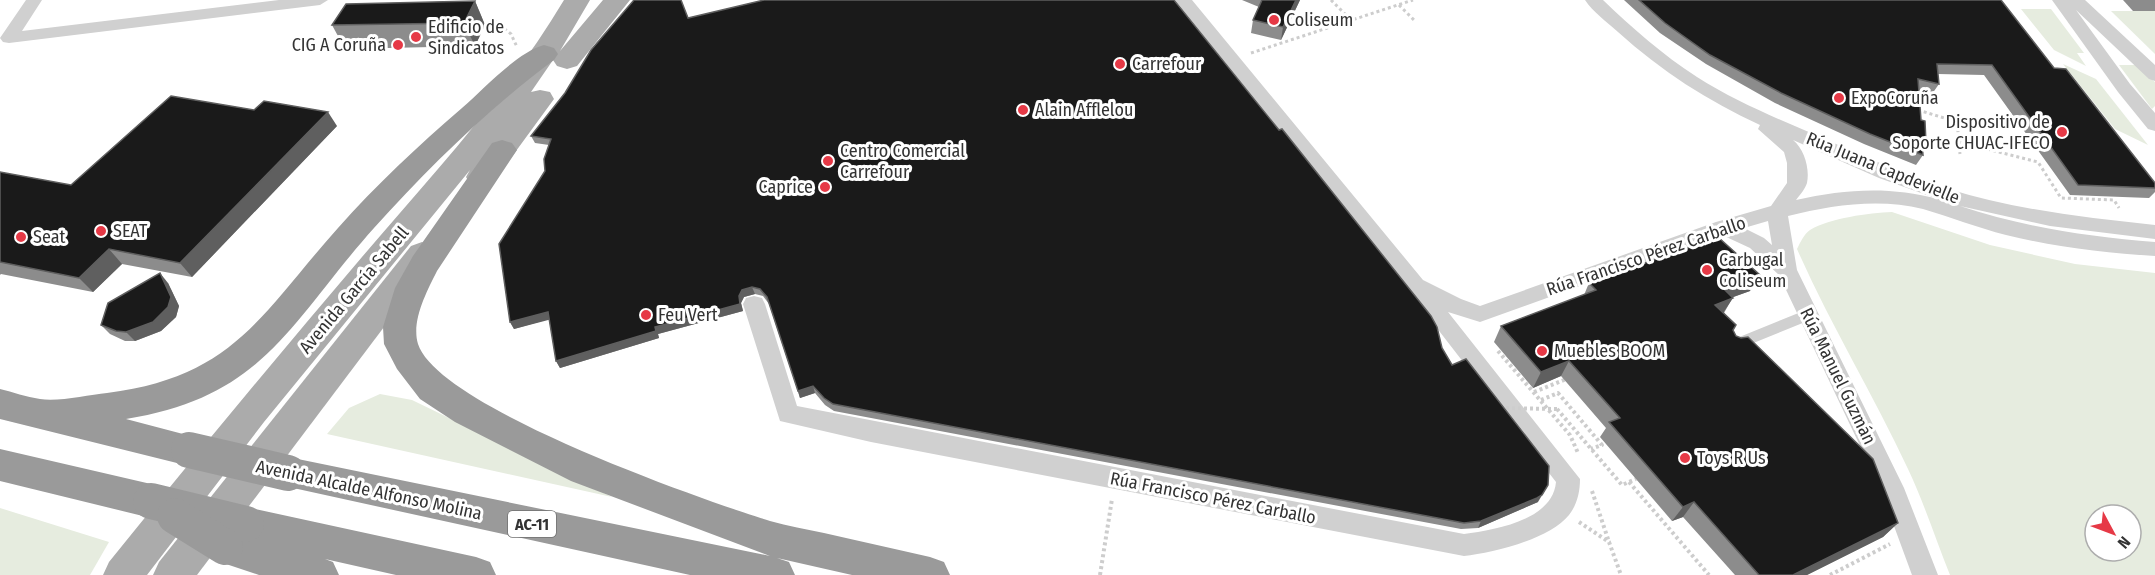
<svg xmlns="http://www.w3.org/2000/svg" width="2155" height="575" font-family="'Fira Sans Condensed',sans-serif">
	<rect width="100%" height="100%" fill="#fff"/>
	<g fill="#e6ecdf" fill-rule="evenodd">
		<polygon points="2021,9 2051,9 2084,53 2077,53 2086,66 2054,50"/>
		<polygon points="2111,11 2155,11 2155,54"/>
		<polygon points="2063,64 2096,79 2148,145 2115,129"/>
		<polygon points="2119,65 2135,65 2155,82 2155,106 2152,109"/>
		<path d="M1892,212L1990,245L2075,264L2155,273V575H1950C1936,540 1924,503 1908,469C1873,394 1830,324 1797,249C1800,243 1804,234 1810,230C1830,218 1869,213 1892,212ZM2095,515H2131V551H2095Z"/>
		<polygon points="380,394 412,400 612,497 327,434 349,408"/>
		<polygon points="0,508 109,542 90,575 0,575"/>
	</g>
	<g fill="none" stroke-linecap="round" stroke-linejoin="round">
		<g stroke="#cdcdcd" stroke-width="3" stroke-dasharray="3 3" stroke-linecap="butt">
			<polyline points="1331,0 1351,20"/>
			<polyline points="1399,5 1415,21"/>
			<polyline points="495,21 511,34 517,47"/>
			<polyline points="1251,53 1413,0"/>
			<polyline points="1918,110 1957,122 1959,142 2038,162 2061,198 2114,200 2119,208"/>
			<polyline points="1959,146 1960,154"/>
		</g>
		<g stroke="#cdcdcd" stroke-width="4" stroke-dasharray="3 3" stroke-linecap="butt">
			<polyline points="1498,351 1570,435 1578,453"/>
			<polyline points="1534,392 1569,378"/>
			<polyline points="1541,400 1558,393 1602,445 1591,449"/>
			<polyline points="1557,409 1622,485 1636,479"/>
			<polyline points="1629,482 1709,575"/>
			<polyline points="1592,491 1609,542"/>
			<polyline points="1579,522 1609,542 1621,575"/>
			<polyline points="1100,575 1112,499"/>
			<polyline points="1830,575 1890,544"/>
		</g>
		<polyline stroke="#d0d0d0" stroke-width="11" points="1739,343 1808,315"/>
		<g fill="#d0d0d0" fill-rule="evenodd">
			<polygon points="26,0 42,0 22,31 279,0 328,0 320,5 9,43 3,42 0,38"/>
			<path d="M1175,0H1192L1423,280L1461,299L1480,306L1716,222L1771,206L1787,183V163L1784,152L1758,129L1760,125C1708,101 1661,71 1618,32C1607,22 1593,12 1585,0H1603C1632,28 1663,55 1697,77C1741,105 1789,123 1836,144C1886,166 1936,188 1989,200C2044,213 2099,219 2155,225V239L2050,226L1960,206C2023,227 2089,237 2155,242V256C2105,253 2055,247 2006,235C1978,228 1951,217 1923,209C1879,198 1832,205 1788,216L1797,270L1904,488L1938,575H1912L1880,488L1779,275L1750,248L1722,235L1480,322L1448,312L1580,479C1580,492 1577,505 1569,515C1550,539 1493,553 1464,556L871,442L780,421L743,304L746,298L754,296L762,298L765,304L797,406L1464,534C1495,530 1553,520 1556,482L1409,292ZM1793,140L1879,178L1938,199C1890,186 1844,189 1796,200C1800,195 1805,189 1807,183C1810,168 1804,149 1793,140ZM1768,221L1772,245L1764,238L1744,228Z"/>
			<polygon points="2052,0 2085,0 2155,65 2155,81 2149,79 2076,10 2130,84 2155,113 2155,131 2148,129 2118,92"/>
		</g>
		<g fill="#ababab" fill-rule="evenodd">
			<path d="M564,0H590L560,51L603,0H630L577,66L567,69L557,66L553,60L531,92L540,90L550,92L554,99L492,184L481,188L470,184L466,177L470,170L264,422L147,575H103L109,562C192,459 276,358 362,257C433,174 508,94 564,0Z"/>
			<polygon points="422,242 433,246 438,254 433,262 197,575 153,575 159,562 411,246"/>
		</g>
		<g fill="#9a9a9a" fill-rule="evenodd">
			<path d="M544,45L554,48L558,54L554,60C489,108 428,168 374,228C290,322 265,397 126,419L202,439L207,450L202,461L189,466L0,419V389C13,392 26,397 40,399C58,402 88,395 107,393C234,377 261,314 338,228C376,185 419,145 462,108C484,89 516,53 544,45Z"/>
			<path d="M502,140L512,143L517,150L437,271C427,291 411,321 418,344C439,408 703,500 770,521C788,526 806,529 824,533C859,541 895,549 930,557L944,562L950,575H852L777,558L789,562L795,575H690L275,484L269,473L275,462L288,457L770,556L571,481L455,422L420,399L397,369L384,344L383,327L395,288L413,256L492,143Z"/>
			<polygon points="0,449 151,484 164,489 170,501 164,513 151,518 0,481"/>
			<polygon points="246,507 476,557 490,562 496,575 396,575 325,559 333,562 339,575 259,575 211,559 205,547 211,535 225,529 230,531 227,524 232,512"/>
		</g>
		<polyline stroke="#cdcdcd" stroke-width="4" stroke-dasharray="3 3" stroke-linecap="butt" points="1500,408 1557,409"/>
		<g stroke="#9a9a9a" stroke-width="36">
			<polyline points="189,450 288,473"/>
			<polyline points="151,501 246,524"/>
			<polyline points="175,516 225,547"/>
		</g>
	</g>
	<g fill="#8c8c8c">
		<polygon points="1242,0 1300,0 1281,40 1251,33 1253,20 1259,7"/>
		<polygon points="1624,0 2001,0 2054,68 2155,183 2155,192 2149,198 2070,195 1984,75 1938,74 1939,84 1932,94 1919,91 1921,120 1926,143 1923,148 1923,155 1916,165 1864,144 1775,103 1706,64 1660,33"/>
		<polygon points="2123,0 2155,0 2155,11 2133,11"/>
		<polygon points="475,1 485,25 475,46 345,49 332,25"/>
		<polygon points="688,18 1442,348 1538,502 1478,528 1461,529 834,411 825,405 815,393 800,398 769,304 763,296 755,294 744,297 741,303 743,311 658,334 659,338 560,368 556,361 549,319 514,329 510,322 545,171 549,145 535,143 531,136"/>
		<polygon points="337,126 192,277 122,264 93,292 1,274 0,275 0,172 71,185"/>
		<polygon points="168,283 179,306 176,317 161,331 135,341 125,341 110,334 101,325"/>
		<polygon points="1589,283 1750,291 1733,297 1724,313 1736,336 1898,523 1883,537 1807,575 1735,575 1683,517 1672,521 1600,437 1606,428 1561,376 1533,388 1494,342 1501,326 1584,295"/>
	</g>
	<g fill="#5f5f5f">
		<polygon points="1296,0 1300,0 1281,40 1283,27"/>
		<polygon points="475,1 485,25 475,46 464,23"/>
		<polygon points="328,112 337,126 192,277 180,263"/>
		<polygon points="109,249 122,264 93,292 79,278"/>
		<polygon points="160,273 168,283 179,306 176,317 161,331 135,341 126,332"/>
		<polygon points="1760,275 1750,291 1714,304 1724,289"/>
		<polygon points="752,287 755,294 744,297 741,303 743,311 658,334 659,338 560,368 556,361 655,327 739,296 742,290"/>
		<polygon points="1733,298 1723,313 1715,305"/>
		<polygon points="548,312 552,319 514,329 510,322"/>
		<polygon points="1569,361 1561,376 1533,388 1541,372"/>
		<polygon points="813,386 815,393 800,398 798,391"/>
		<polygon points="1548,485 1538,502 1478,528 1481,521"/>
		<polygon points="1694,502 1683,517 1672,521 1683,507"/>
		<polygon points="1898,523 1883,537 1807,575 1793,575"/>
	</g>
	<g fill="#1a1a1a" stroke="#5f5f5f" stroke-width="1.5">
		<polygon points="634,0 681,0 688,18 764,0 1174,0 1279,130 1282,129 1431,316 1437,327 1442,348 1452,365 1466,359 1549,466 1548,485 1542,495 1537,498 1481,521 1464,523 833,404 824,398 813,386 798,391 767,297 760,289 752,287 742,290 739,296 740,304 655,327 656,331 556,361 548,312 510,322 499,244 545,171 544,159 551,139 531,136 565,93 591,50"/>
		<polygon points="1262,0 1296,0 1283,27 1253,20"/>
		<polygon points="1639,0 2001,0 2054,68 2066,69 2155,183 2155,188 2078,185 1992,65 1937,64 1939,84 1918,79 1921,120 1925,121 1926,143 1922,142 1923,155 1870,134 1781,93 1710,55 1665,23"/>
		<polygon points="475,1 464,23 332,25 346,4"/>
		<polygon points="171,96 254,110 264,101 328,112 180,263 109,249 79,278 0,262 0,172 71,185"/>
		<polygon points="1718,237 1760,275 1724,289 1733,298 1715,305 1736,325 1733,330 1736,336 1741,338 1748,337 1873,459 1898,523 1793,575 1759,575 1694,502 1683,507 1609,422 1620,418 1569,361 1541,372 1501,326 1596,290 1589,283"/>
		<polygon points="160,273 171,297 168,307 153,322 126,332 116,331 101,325 108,303"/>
	</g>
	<g fill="#e63946" stroke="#fff" stroke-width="2">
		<circle cx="1274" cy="20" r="6"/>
		<circle cx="416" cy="37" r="6"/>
		<circle cx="398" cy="45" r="6"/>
		<circle cx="1120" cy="64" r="6"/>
		<circle cx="1839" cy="98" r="6"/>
		<circle cx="1023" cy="110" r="6"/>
		<circle cx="2062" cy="132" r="6"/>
		<circle cx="828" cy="161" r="6"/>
		<circle cx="825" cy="187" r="6"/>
		<circle cx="101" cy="231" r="6"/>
		<circle cx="21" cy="237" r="6"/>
		<circle cx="1707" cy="270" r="6"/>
		<circle cx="646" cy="315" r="6"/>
		<circle cx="1542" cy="351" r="6"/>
		<circle cx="1685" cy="458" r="6"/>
	</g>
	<g text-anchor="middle" stroke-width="6" stroke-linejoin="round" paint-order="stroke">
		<rect fill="#fff" stroke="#707070" stroke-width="1.5" x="508" y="511" width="48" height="26" rx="4.5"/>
		<g font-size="16" font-weight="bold" fill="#333">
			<text x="532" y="530">AC-11</text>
		</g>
		<g font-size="18" fill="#333" stroke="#fff" text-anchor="start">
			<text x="1286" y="26">Coliseum</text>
			<text x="428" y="33">Edificio de<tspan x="428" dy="21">Sindicatos</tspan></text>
			<text x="386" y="51" text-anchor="end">CIG A Coruña</text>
			<text x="1132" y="70">Carrefour</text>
			<text x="1851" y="104">ExpoCoruña</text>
			<text x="1035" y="116">Alain Afflelou</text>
			<text x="2050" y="128" text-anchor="end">Dispositivo de<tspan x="2050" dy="21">Soporte CHUAC-IFECO</tspan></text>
			<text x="840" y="157">Centro Comercial<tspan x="840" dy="21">Carrefour</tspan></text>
			<text x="813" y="193" text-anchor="end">Caprice</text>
			<text x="113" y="237">SEAT</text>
			<text x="33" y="243">Seat</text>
			<text x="1719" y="266">Carbugal<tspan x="1719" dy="21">Coliseum</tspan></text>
			<text x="658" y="321">Feu Vert</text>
			<text x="1554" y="357">Muebles BOOM</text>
			<text x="1697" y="464">Toys R Us</text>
		</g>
		<g font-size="18" fill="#333" stroke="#fff">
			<text transform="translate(1883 168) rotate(22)" y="6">Rúa Juana Capdevielle</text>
			<text transform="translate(1646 256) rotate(-19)" y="6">Rúa Francisco Pérez Carballo</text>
			<text transform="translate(354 290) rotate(-50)" y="6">Avenida García Sabell</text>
			<text transform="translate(1838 376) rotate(64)" y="6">Rúa Manuel Guzmán</text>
			<text transform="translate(369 490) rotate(12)" y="6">Avenida Alcalde Alfonso Molina</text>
			<text transform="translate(1213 498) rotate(11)" y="6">Rúa Francisco Pérez Carballo</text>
		</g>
	</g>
	<g transform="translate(2113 533) rotate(131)"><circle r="28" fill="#ffffff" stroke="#adadad" stroke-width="1.5"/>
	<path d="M0-4.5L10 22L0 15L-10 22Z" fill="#e63946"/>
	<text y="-9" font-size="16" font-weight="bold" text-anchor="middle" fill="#333333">N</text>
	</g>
</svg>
